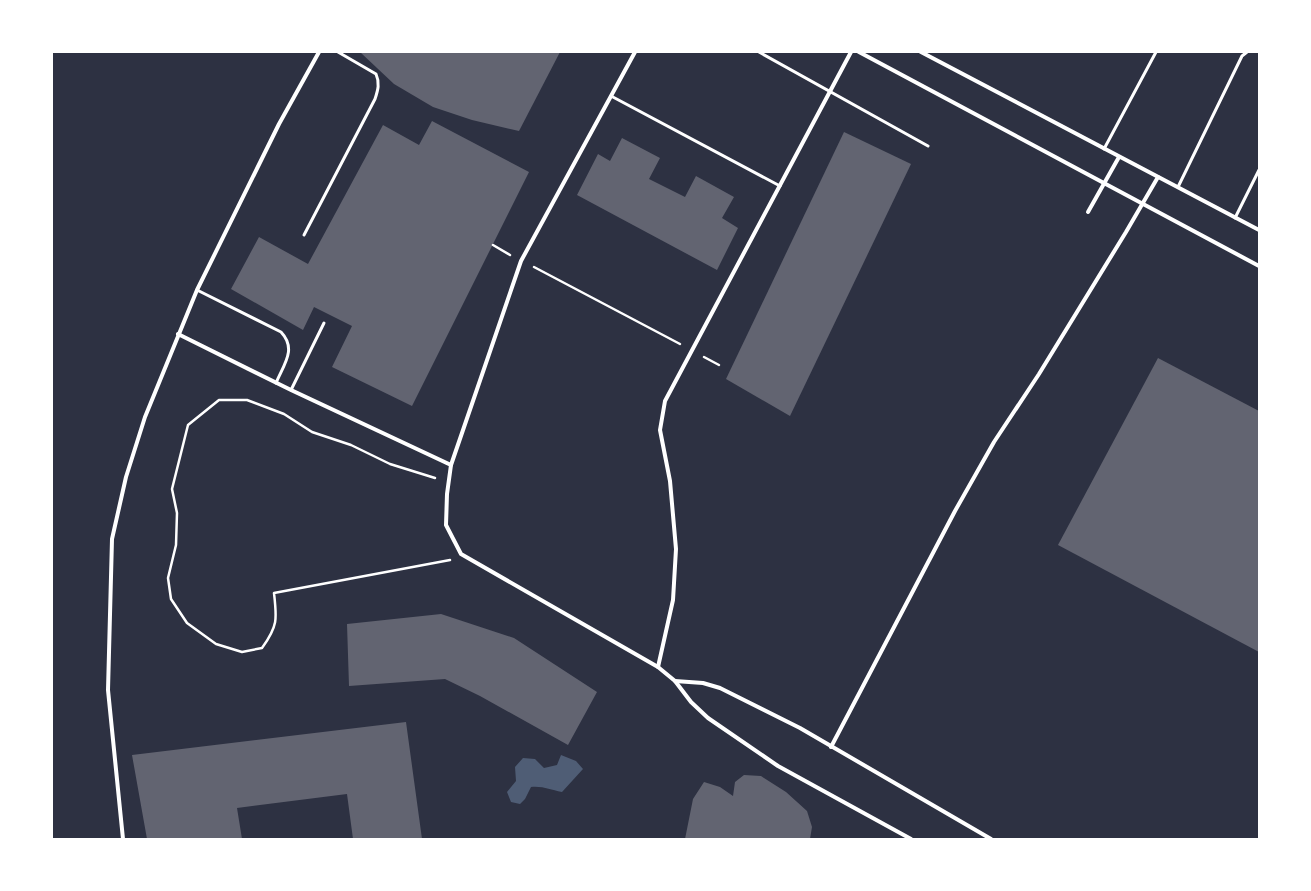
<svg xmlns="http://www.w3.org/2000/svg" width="1311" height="891" font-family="Roboto,sans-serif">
	<rect width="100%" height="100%" fill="#2d3142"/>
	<path fill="#4f5d75" d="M561,755L576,761L583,769L562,792C550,790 544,786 531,787L525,799L520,804L511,802L507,792L516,781L515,767L523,758L535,759L544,768L557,765Z"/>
	<g fill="#626471">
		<polygon points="360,52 560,52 519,131 472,120 433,107 394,84"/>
		<polygon points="432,121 529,172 412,406 332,367 352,326 314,307 303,330 231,289 259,237 308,264 383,125 419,145"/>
		<polygon points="844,132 911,164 790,416 726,379"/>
		<polygon points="622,138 660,158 649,179 685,197 696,176 734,197 722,218 738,228 717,270 577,195 598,154 610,161"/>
		<polygon points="1158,358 1259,411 1259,652 1058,545"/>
		<polygon points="441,614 514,638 597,692 568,745 480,696 445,679 349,686 347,624"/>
		<polygon points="406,722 422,839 353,839 347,794 237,808 242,839 147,839 132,755"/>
		<polygon points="744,775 761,776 786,792 807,811 812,827 810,839 685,839 693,799 704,782 720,787 733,796 735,782"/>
	</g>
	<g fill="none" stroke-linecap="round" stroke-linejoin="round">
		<g stroke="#fff" stroke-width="2.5">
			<polyline points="493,245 510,255"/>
			<polyline points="534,267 680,344"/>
			<polyline points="704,357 719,365"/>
			<path d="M435,478L390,464L351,445L312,432L284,414L247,400H219L188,425L172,489L177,513L176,545L168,578L171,599L187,623L216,644L242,652L262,648C278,626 277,619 274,593L450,560"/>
		</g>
		<g stroke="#fff" stroke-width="3">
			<polyline points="759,52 928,146"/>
			<polyline points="611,96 780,186"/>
			<polyline points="1104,149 1156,52"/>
			<polyline points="1178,187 1242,56 1247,52"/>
			<polyline points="1235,218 1259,170"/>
			<path d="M304,235L375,99C378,90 380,83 376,74L338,52"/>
			<path d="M197,290L281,332C297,349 284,364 276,383"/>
			<polyline points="291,390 324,323"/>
		</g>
		<g stroke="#fff" stroke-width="4">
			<polyline points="635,52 521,261 451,465 447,494 446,525 461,554 658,667 675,681 691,702 708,718 778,766 911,839"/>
			<polyline points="859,52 1259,266"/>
			<polyline points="921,52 1259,230"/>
			<polyline points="1088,212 1119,157"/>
			<polyline points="178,334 291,390 451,465"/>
			<polyline points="658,667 673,600 676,549 670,481 660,430 665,401 851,52"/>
			<polyline points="675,681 703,683 720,688 800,728 991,839"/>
			<polyline points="831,747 955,511 994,442 1039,374 1126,232 1158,177"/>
			<polyline points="123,839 108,690 112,539 126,477 145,417 197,290 279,124 319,52"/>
		</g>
	</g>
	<rect width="1311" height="891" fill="none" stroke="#ffffff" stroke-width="106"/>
</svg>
